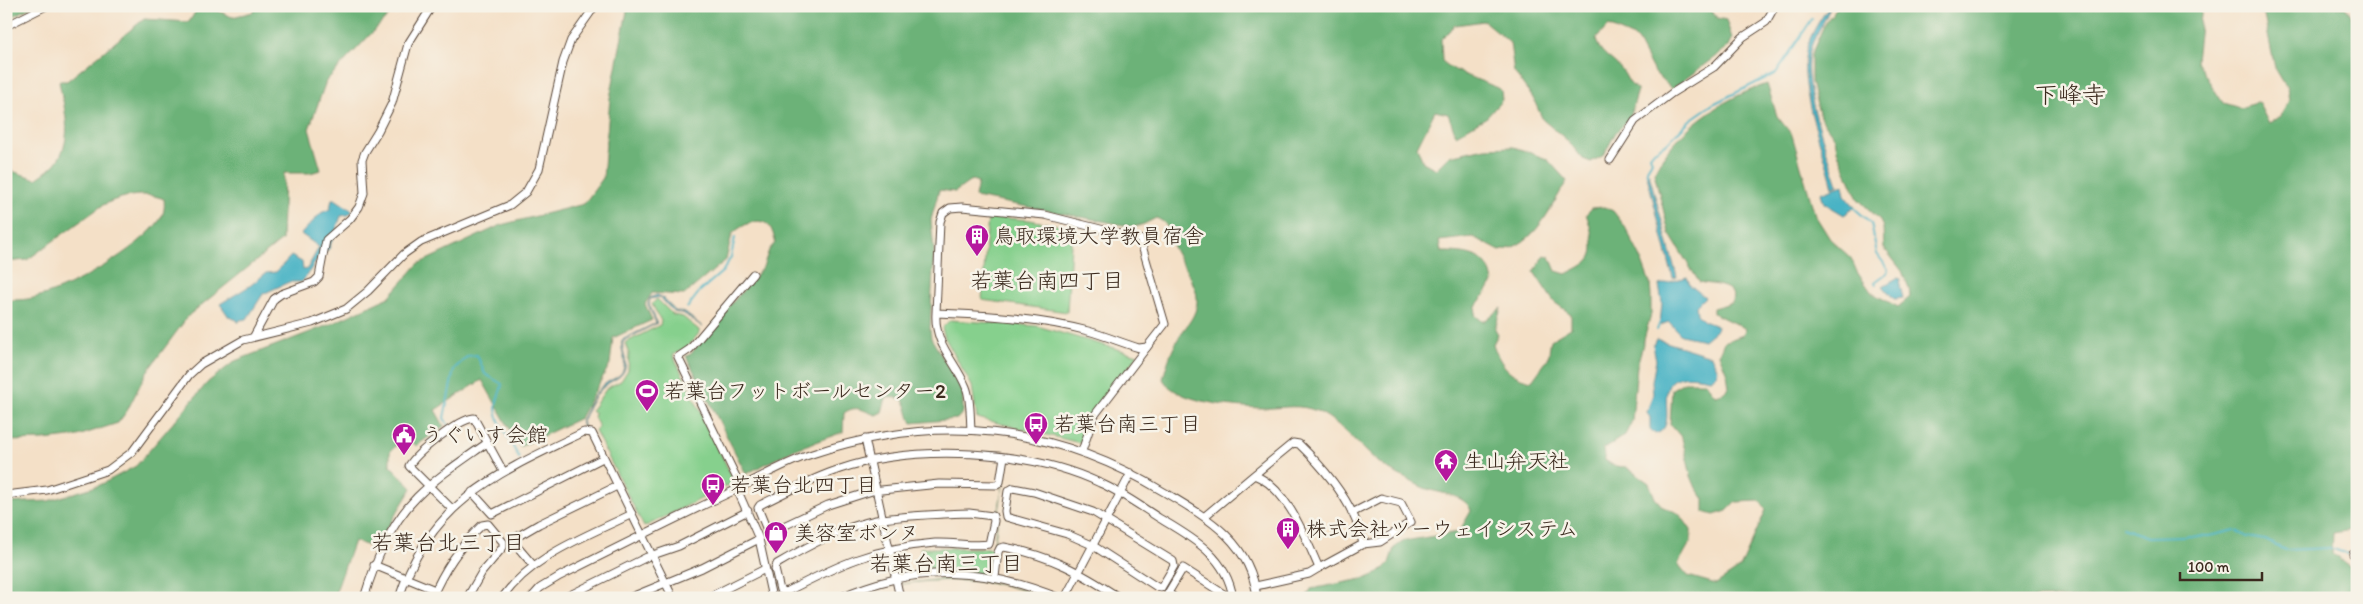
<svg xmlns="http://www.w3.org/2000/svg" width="2363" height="604" font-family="Itim,'Klee One',sans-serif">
	<rect width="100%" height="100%" fill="#f7f3e8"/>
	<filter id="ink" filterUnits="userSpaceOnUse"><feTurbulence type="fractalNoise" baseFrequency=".02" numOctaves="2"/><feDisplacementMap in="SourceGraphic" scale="10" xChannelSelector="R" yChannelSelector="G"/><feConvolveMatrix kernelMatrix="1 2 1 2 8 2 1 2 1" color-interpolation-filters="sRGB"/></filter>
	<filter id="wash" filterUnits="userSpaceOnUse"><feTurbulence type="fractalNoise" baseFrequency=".0096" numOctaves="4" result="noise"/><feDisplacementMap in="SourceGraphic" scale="20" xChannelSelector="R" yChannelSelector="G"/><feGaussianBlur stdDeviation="1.12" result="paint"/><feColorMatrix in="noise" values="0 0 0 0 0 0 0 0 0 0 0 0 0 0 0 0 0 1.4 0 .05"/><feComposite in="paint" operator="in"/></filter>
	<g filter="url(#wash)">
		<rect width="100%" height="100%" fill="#f4e0c7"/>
		<g fill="#86d08d" stroke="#607d56">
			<polygon points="988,217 1030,220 1072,228 1067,312 982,300"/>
			<polygon points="657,299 673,315 683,317 699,330 699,333 687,348 673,355 734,481 733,483 644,527 595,431 599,427 594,417 595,414 591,411 607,388 621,381 628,370 629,354 625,343 660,325 661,321 652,304"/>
			<polygon points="950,320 1037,326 1138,355 1092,412 1080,443 977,418 972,386 945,338 942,328"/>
			<polygon points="1006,463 990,574 924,573 920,548 993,548"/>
			<path d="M948,578L993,582L1034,593L1044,598C1031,594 1019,589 1007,586C972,579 937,579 902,584Z"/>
		</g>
		<g fill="#6cb278" stroke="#546e4b">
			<polygon points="6,6 33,6 6,20"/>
			<path d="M199,6H207L232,17L253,12L256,6H393L392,12L326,81L309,129L321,170L310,173H284L282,240L189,315L146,373L127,411L118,423L78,436L44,440L6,441V300C18,300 29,300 40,296C72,288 140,248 159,221C164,214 165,208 164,199C144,191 121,196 103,205L27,260L6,262V169L36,179C43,174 52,168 57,161C74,137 64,108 59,81H67L144,19L189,22Z"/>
			<path d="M628,6H1708L1717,18L1726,20L1732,38L1728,47L1672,89L1654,72L1636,38L1608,26L1596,39C1599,54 1612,58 1621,69C1629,79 1626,82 1638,90L1629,120L1616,132L1604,155L1591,162L1583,159L1568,141L1543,120L1533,98L1514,72L1510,43L1484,21L1455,25L1441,39L1442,61C1459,76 1481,79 1501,90L1502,100L1487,117L1456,135L1448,114L1435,111L1417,147L1423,162L1436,169L1449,156L1485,148L1514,147L1547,159L1567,181C1549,209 1537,244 1500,251L1473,237L1439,241L1441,252C1465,252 1490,253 1493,283L1476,306L1475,315L1483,322L1501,308L1495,329L1498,334L1493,344C1500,365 1510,377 1532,381L1548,359L1551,340L1571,328V314L1554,302L1534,272L1545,255L1550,257L1556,271L1566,274C1573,270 1586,265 1590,258C1597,249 1590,224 1586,214L1592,208L1604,207L1613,211L1624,225L1640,256L1650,283L1651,295V314L1637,366L1632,421L1625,435L1603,449L1605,460L1614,466L1626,467L1649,483L1655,498L1663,507L1678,513L1684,520L1691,530V541L1678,564L1688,576L1716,584L1740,568L1766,510L1760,501L1736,502L1727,511L1714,515L1704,512V499L1696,488L1691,476L1682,438L1670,424L1672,389L1684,382H1705L1715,395L1723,393L1729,387L1727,374L1719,354L1724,342L1743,335L1746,329L1713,313V308L1731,303C1740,284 1711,285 1699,282L1669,233L1654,172C1677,129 1721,99 1767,84L1777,116L1792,135L1815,215L1830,239L1851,258L1857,272L1872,293L1898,307L1910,297L1909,288L1902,271L1884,248L1883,227L1879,219L1858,199L1837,150L1835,138L1820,117L1811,82V55L1825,23L1838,6H2202L2196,61L2223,103L2240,108L2258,102L2269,124L2281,116L2289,100L2287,88L2275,68L2262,6H2345L2351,15L2357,35V529L2333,533L2332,554L2357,572V598H1306L1311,589L1367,578L1379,573L1389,563L1394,548L1404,541L1459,532L1471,511C1466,493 1436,494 1422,487C1413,483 1404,477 1395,473C1365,458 1343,419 1311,409C1294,404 1278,409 1262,408C1237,407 1175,403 1163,379C1166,367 1170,354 1176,343C1183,327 1198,318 1197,298C1197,285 1180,261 1174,249C1168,236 1172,224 1156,218L1144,224L1134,227L975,197L978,182L972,180L955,192L939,190L931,220L934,251L930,328L931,338L963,392V412L957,419L912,423C904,407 910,395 886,398L882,412L876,415C863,411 857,404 844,413L843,432L793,450L746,474L686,356L691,354L713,325L763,267L769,250L775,243C772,212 749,219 732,234L726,260L684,295L652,293L645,304L652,320L613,338L610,364L580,418L520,447L482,380L435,410L444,426L416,446L406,436L390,452V465L412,488L375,548L354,541L335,594L328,598H6V503L48,501L100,485L136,466L208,382L235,361L331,324L389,297L418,264L501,225L584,204L603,178L610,98Z"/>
		</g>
		<g fill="#48b3c5" stroke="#426e72">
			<path d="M1830,6C1827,20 1812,37 1809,54C1801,85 1828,153 1838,185L1833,187C1823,146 1802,101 1805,58C1806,41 1819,20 1830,6Z"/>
			<polygon points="1646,172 1649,174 1677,277 1673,278"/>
			<polygon points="1843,185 1845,195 1855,207 1844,215 1824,203 1821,193"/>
			<polygon points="332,199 335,199 353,211 348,215 341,216 329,249 320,256 302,282 289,282 263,294 247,319 240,320 238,323 237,320 229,317 220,304 251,285 266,273 276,272 291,256 302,262 303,270 307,269 319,247 301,234 321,213 330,209"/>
			<polygon points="1687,277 1690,285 1705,297 1696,306 1697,314 1704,321 1717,326 1716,330 1704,340 1681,335 1669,322 1660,325 1662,303 1659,285"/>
			<polygon points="1897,278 1901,279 1900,286 1903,298 1894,299 1883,286"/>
			<path d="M657,295L663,298L675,311L685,313L703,327L684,314L674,312L660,297L650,299L649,304L657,323L623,341C621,350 627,357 625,367C623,378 613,379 606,385C595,392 588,410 582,421L584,429L581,421C587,410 594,392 605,384C612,378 622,378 624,367C626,356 620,350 622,340L656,323L648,304L650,298Z"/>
			<path d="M1656,339L1711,356L1718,370L1716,375L1710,379C1635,363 1687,426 1655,434L1650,429V418L1647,412L1653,394L1652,382L1656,360L1653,345Z"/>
		</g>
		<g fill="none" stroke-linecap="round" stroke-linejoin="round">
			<g stroke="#48b3c5" stroke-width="2">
				<polyline points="1647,175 1647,169 1652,161 1650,156 1654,151 1667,143 1690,120 1713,104 1776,73 1812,19"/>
				<polyline points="1853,207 1871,223 1877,254 1888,269 1887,273 1875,282 1876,285"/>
				<polyline points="687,308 700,291 723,271 731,257 735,237"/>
				<polyline points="1657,330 1660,322"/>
				<path d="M449,426L444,418L454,369L468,356L477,355L485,374L502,384C501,393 496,399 496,407C495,420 513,445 519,458"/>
				<polyline points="2122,528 2148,537 2184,536"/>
				<polyline points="2237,531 2247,537 2264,540 2285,550 2331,548 2347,554"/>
				<polyline points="2186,535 2209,536 2235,530"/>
			</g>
		</g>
	</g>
	<g filter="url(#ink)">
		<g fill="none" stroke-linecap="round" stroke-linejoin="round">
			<g stroke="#574537" stroke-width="9">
				<g id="minor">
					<polyline points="6,26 46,6"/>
					<polyline points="1610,160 1635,121 1672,93 1714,67 1743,37 1766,22 1775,6"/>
					<path d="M936,313C987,315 1039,318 1088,331C1106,336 1122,343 1139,348L1147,347L1165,324L1140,239L1045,215L962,207L950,208L943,213L940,222L936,313C934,345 955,360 966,387C971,399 970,417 971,430"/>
					<polyline points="254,336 274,299 281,294 314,282 319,277 326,240 350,219 359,207 364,193 362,160 365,152 378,131 392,103 408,44 432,6"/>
					<polyline points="865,439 900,598"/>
					<polyline points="1082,451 1094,416 1147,347"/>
					<path d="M1004,457L1000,482L997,485L939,484L872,491L828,505L771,532L767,530L758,508L760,505C787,492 812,478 840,469C914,444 1029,449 1100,483C1121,492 1140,506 1159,518C1191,537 1227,556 1233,598"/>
					<polyline points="741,487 678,357 690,349 753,274"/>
					<polygon points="1013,488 1034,492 1093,512 1173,561 1174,566 1161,588 1157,587 1092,545 1067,534 1006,517 1005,511 1008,491"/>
					<polyline points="737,489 759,539 772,598"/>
					<polyline points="472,492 492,514 603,458"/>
					<polyline points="6,495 47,490 108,470 132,452 189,375 201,364 243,340 312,323 346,309 368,291 404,254 421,242 510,205 526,192 539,169 563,62 571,40 595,6"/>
					<path d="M452,509L409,466C416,453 459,419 474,418L503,471"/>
					<path d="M969,513L993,516L994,521L989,544C973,547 953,542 935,543C874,548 840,564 786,592L780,590L775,569L777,564C806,547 842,527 876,520C907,515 937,514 969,513Z"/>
					<polyline points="1352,513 1381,498 1401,503 1411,522 1380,542 1363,544"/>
					<path d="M1205,516L1254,475C1287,487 1306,539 1319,568L1363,544C1356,506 1326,470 1299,444L1293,443L1254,475"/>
					<polyline points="2353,554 2357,555"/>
					<polyline points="374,565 435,590"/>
					<polyline points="533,565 515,544 515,538 539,524 617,486"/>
					<path d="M995,577L998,552L1000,548L1004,547C1052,556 1080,572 1120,598"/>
					<polyline points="1256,586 1309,574 1319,568"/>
					<path d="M364,598C375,562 390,524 417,497C438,476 463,460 487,443"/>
					<path d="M399,598C430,501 500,472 584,432L592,433L673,598"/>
					<path d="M432,598C444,569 460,546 482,525L488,524L503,542V547L482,572L467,598"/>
					<path d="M502,598C534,554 585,537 632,514"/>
					<path d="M531,598L540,588L560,576C616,548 672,520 729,493C756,480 783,463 812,454C936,413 1052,424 1164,492C1208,518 1251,542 1257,598"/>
					<polyline points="564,598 647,557 679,546 748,511"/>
					<polyline points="629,598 702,568 759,539"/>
					<polyline points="707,598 765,569"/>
					<path d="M839,598C914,564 984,567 1059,598"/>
					<polyline points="1065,598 1131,473"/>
					<polyline points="1175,598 1168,593 1183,568 1230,598"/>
				</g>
			</g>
			<use href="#minor" stroke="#fff" stroke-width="7"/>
		</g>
	</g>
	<defs>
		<g id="building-pin" transform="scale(1.25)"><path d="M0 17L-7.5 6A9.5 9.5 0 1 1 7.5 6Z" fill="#b5179e" stroke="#f7f3e8"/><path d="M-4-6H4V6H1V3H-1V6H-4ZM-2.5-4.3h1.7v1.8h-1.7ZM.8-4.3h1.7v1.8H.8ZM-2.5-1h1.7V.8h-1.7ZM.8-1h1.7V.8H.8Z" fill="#fff"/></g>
		<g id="stadium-pin" transform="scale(1.25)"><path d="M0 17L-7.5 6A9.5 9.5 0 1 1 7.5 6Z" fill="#b5179e" stroke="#f7f3e8"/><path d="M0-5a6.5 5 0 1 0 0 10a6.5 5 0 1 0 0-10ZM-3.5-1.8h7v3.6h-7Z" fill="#fff"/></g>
		<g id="bus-pin" transform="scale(1.25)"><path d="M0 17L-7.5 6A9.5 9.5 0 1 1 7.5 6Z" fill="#b5179e" stroke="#f7f3e8"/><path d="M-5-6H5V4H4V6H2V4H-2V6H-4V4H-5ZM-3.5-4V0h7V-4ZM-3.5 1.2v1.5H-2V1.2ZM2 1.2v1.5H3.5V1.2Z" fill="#fff"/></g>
		<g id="civic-pin" transform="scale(1.25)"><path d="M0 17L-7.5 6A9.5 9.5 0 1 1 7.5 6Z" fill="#b5179e" stroke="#f7f3e8"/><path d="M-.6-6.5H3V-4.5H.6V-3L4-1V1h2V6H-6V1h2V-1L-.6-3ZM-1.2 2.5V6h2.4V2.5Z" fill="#fff"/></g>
		<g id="temple-pin" transform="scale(1.25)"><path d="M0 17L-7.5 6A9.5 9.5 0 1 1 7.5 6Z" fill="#b5179e" stroke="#f7f3e8"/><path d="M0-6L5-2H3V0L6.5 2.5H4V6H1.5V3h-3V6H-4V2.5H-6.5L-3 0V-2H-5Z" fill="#fff"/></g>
		<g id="shop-pin" transform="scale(1.25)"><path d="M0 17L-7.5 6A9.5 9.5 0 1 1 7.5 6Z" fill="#b5179e" stroke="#f7f3e8"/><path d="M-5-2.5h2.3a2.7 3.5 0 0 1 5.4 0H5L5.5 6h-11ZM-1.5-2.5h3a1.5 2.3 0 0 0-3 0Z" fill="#fff"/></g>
	</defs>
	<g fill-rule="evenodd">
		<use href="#building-pin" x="977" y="236"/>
		<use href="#stadium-pin" x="647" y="391"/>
		<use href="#bus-pin" x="1036" y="424"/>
		<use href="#civic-pin" x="404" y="435"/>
		<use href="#temple-pin" x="1446" y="461"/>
		<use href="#bus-pin" x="713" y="485"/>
		<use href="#building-pin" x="1288" y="529"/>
		<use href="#shop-pin" x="776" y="533"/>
	</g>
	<g text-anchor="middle" stroke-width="5" stroke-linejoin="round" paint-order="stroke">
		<g font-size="21" fill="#3b2a1e" stroke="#f7f3e8" text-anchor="start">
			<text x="994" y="243">鳥取環境大学教員宿舎</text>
			<text x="664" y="398">若葉台フットボールセンター2</text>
			<text x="1054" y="431">若葉台南三丁目</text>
			<text x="422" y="442">うぐいす会館</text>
			<text x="1464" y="468">生山弁天社</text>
			<text x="730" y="492">若葉台北四丁目</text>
			<text x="1306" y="536">株式会社ツーウェイシステム</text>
			<text x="794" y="540">美容室ボンヌ</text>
		</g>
		<g font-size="22" fill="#3b2a1e" stroke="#f7f3e8">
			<text x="1047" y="288">若葉台南四丁目</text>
			<text x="448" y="550">若葉台北三丁目</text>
			<text x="946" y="571">若葉台南三丁目</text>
		</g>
		<g font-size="24" fill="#3b2a1e" stroke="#f7f3e8">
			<text x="2070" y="103">下峰寺</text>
		</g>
	</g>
	<rect width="2363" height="604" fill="none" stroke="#f7f3e8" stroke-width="25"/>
	<path d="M2180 572v8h82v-8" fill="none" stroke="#3b2a1e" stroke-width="2.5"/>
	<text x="2188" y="572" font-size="15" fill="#3b2a1e" stroke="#f7f3e8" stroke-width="4" paint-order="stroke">100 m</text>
</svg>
